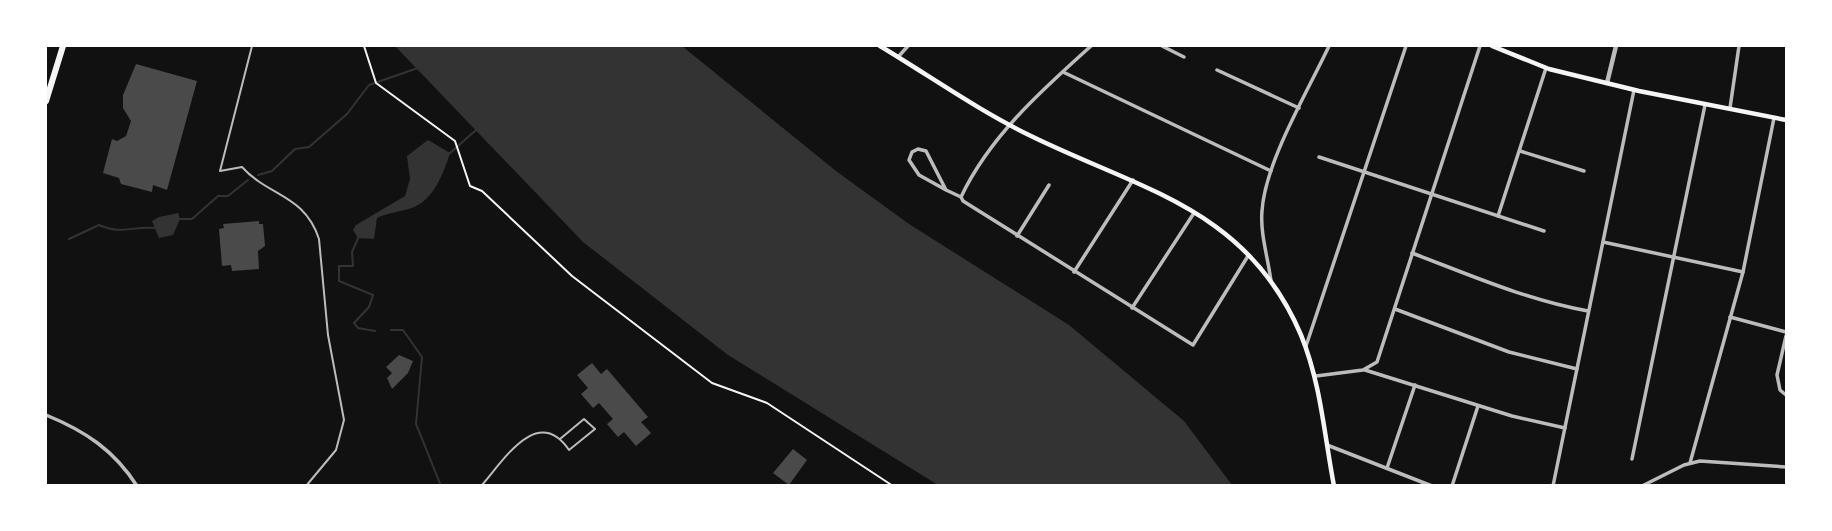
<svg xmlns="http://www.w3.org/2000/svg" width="1832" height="531" font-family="'Space Grotesk',sans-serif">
	<rect width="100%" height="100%" fill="#111"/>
	<g fill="#333">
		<polygon points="395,46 682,46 836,171 909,224 1069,325 1184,421 1232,485 938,485 728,355 583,242"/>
		<path d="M428,140L450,153C444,172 434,199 414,207C402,212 389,212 377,218L374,239L358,238L353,230L356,225L405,196L410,179L407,156Z"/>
		<polygon points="178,213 180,219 173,235 159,238 152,221 159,217"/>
	</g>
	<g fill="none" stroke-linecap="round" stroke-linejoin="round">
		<g stroke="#333" stroke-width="2">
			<polyline points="449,154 476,130"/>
			<polyline points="258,175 272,171 295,149 309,147 347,114 369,85 418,68"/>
			<polyline points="180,219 192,219 218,196 228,196 248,180"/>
			<polyline points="359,236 352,252 353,266 339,266 339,281 373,295 369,307 354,323 358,328 375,331"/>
			<path d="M69,239L99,225C122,235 130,226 155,228"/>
			<polyline points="391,330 403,330 422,357 416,424 441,486"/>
		</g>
	</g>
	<g fill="#4a4a4a">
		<polygon points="136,64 197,81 167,190 153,185 152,192 121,184 119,178 103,173 112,139 117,141 126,136 131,121 123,108 123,95"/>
		<polygon points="259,221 259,224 263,224 265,246 258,251 259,269 232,271 231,265 222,266 219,229 224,228 223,224"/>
		<polygon points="399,355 413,361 408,373 392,389 387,378 392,373 386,367"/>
		<polygon points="592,363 601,374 607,369 648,417 641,422 651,433 636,446 624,432 618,437 607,424 613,419 599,403 593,408 581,394 588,388 577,375"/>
		<polygon points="793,449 807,460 789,485 773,473"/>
	</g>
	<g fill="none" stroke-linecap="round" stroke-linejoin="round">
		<polyline stroke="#f5f5f5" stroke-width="2" points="364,46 376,83 455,141 470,186 482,191 572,276 712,383 767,403 893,486"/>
		<g stroke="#bcbcbc" stroke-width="2">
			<path d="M252,46L220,171L242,167C269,197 304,194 319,239L328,335L344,420L336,450L306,486"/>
			<path d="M481,486C502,463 537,403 569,450L595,429L584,419L560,439"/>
		</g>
		<g stroke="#bcbcbc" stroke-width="3.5">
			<path d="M1091,46C1042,90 990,136 961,197L963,201L1193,345L1248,256"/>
			<polyline points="1162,46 1184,57"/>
			<polyline points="898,57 908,46"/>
			<polyline points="1217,70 1299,108"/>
			<polyline points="1063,72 1271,171"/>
			<polyline points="1730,108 1739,46"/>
			<polyline points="1520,151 1584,171"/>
			<polyline points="1319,157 1544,231"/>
			<polyline points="946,190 919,175 909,160 912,152 918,149 926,151 946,190 961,197"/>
			<polyline points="1498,216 1546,68"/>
			<polyline points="1017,236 1049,185"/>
			<polyline points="1603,242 1743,272"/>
			<path d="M1412,253C1470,275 1527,300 1588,311"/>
			<polyline points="1074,272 1133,180"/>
			<path d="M1271,281C1268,258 1260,233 1262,211C1265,162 1308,91 1329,46"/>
			<polyline points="1132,308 1194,213"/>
			<polyline points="1395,309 1509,352 1577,369"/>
			<polyline points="1730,317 1786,332"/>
			<polyline points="1786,336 1777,375 1780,390 1786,395"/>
			<polyline points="1306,346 1406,46"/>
			<polyline points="1365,370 1512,416 1565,428"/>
			<polyline points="1316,376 1363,370 1377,362 1480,46"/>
			<path d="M46,415C85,431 114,450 137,486"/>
			<polyline points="1327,445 1432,486"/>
			<polyline points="1632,459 1705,105"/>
			<polyline points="1690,463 1743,272 1774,118"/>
			<polyline points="1387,468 1415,385"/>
			<polyline points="1452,486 1478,406"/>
			<polyline points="1553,486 1634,90"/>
			<polyline points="1642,486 1684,465 1700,461 1786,467"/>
		</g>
		<polyline stroke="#bcbcbc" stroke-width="4.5" points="1607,83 1616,46"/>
		<g stroke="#f5f5f5" stroke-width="4.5">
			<path d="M880,46C930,76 979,111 1031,136C1141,190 1247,208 1301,335C1321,384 1324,434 1334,486"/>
			<polyline points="1492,46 1549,69 1639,91 1786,120"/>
		</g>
		<polyline stroke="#f5f5f5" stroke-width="6" points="46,101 63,46"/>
	</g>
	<rect width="1832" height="531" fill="none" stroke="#ffffff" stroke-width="94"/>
</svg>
